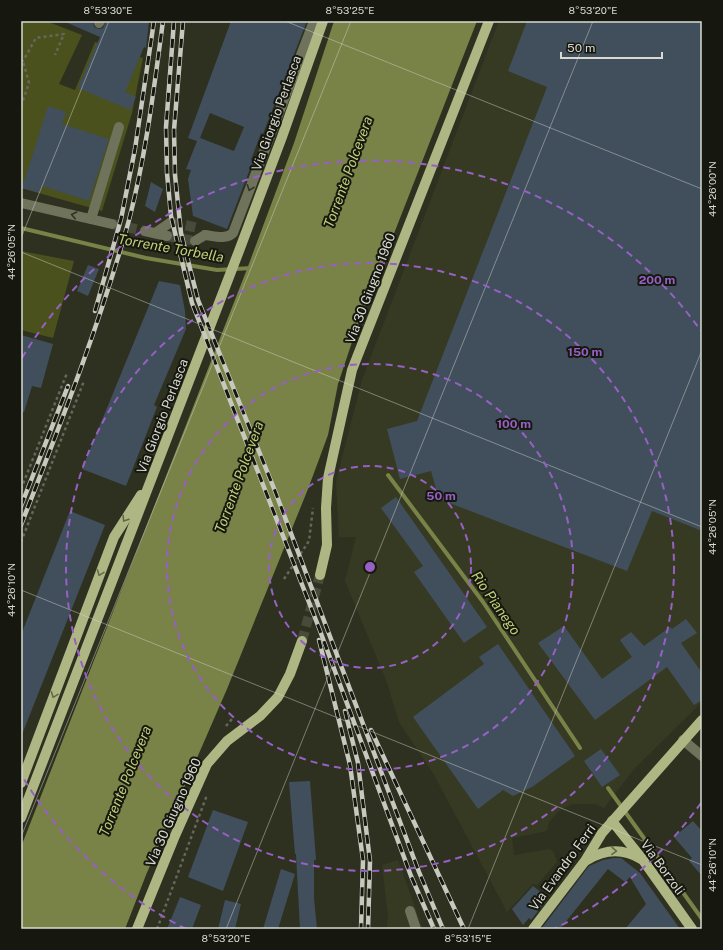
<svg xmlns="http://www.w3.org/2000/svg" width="723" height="950" font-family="'Public Sans',sans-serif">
	<rect width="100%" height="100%" fill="#2e3120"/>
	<g fill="#373a23">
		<polygon points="499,21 702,21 702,702 634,769 604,808 595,804 573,804 562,809 555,815 549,822 547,831 512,838 514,855 549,849 554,852 557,862 537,885 533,884 507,912 433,773 399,722 386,680 345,581 356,537 339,537 336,481 362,380"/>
		<polygon points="398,860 423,929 387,929 388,916 382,865"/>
	</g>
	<g fill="#4a511c">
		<polygon points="21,21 46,21 82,35 59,84 75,90 95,42 143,58 132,113 102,211 21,188"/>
		<polygon points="21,251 74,261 53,338 21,330"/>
	</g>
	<polygon fill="#798247" points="334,21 477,21 354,336 338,384 328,435 308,489 227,689 146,875 125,929 21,929 21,847 247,269 294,143"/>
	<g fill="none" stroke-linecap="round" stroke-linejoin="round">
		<g stroke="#798247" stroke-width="4">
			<polyline points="21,228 146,258 217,270 252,268"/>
			<polyline points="388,475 483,602 580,748"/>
			<polyline points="608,788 702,919"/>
		</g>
	</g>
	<g fill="#414f5c" fill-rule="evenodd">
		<polygon points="63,21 93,21 94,27 99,29 103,28 106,21 149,21 146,48 144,47 125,92 136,97 130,110 78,88 100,37"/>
		<path d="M231,21H307L263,134L261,133L251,160L253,161L227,229L193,216L188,179L191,170L186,169L197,141L188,138ZM210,113L244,127L234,151L200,138Z"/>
		<polygon points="527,21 702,21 702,531 652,511 627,571 439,499 431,471 400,479 387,429 417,421 547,87 508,71"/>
		<polygon points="48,106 66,112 62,124 109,139 89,201 42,186 40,193 22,188"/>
		<polygon points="151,182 163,189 155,212 145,206"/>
		<polygon points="88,265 99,269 88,296 77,291"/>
		<polygon points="159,281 180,285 185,311 186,329 154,405 157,407 126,486 82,469"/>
		<polygon points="21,335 53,344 41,388 32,386 24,412 21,412"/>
		<polygon points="396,497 487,627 464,643 414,572 423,566 381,508"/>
		<polygon points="70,511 105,525 21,737 21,635"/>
		<polygon points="686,619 697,633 681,643 702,673 702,700 694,705 667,667 595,720 538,643 564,626 602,679 632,657 620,640 631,632 644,646 670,627 672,629"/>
		<polygon points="498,644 575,756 532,787 513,796 503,790 478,809 413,717 484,664 479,657"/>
		<polygon points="601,749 620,775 602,787 584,761"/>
		<polygon points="310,781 316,860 314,860 314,898 317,929 300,929 296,854 295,854 289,782"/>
		<polygon points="213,810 248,822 223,891 188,877"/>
		<polygon points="693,821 702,831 702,876 689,861 692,858 674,837"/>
		<polygon points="614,858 621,858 640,873 680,929 625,929 646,904 630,877 625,882 608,869 560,929 542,928 589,866 603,860"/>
		<polygon points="281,869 295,874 278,929 263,929"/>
		<polygon points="533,886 548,898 531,920 529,918 523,925 512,909"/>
		<polygon points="180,897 201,905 192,929 167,929"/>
		<polygon points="225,900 241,904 235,929 218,929"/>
	</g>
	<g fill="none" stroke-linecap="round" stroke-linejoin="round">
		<g stroke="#484a3a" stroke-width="10" stroke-dasharray="10 5" stroke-linecap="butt">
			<polyline points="171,222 198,228"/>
			<polyline points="112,224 145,231"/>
			<polyline points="167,236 195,241"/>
		</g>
		<polyline stroke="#484a3a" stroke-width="10" stroke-dasharray="10 5" stroke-linecap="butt" points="302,641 320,575"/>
		<g stroke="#656859" stroke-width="2.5" stroke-dasharray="3 3" stroke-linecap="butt">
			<polyline points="21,61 23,61 36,38 64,34 55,55"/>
			<polyline points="21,106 29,83 23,61"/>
			<polyline points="21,489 67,373"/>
			<polyline points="21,542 84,381"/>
			<polyline points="284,579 309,541 313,508"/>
			<polyline points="226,726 232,719"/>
			<polyline points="157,929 207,795"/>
		</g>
		<g stroke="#6f735b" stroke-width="10">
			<polyline points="99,23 100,21"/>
			<polyline points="21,203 112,224"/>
			<polyline points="91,219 119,127"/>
			<polyline points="145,231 167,236"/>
			<polyline points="155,233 171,222"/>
			<path d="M205,235C214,236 226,240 233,233L314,21"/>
			<polyline points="195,241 205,235"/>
			<polyline points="683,740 702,756"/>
			<polyline points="410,911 416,929"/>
		</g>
		<g stroke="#aeb784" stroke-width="10">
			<polyline points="320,575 327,545 326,508 328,478 352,370 489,21"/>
			<polyline points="21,783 114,537 141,495"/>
			<polyline points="21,818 239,251 282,137 323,21"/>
			<polyline points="612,821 643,860 692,929"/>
			<path d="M587,860C605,849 623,848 641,859"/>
			<polyline points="137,929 174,838 207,764 227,741 260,716 278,697 290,674 302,641"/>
			<polyline points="533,929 585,861 602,833 702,720"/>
		</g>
		<g stroke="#c7c9be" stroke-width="4.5">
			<g id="rail">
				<polyline points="174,21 166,127 167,173 171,216 192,303 319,628 411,876 434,929"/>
				<polyline points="183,21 174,130 175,175 181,233 198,300 275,491 419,872 443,929"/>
				<polyline points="95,311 121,219 135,149 154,21"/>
				<polyline points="21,506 68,386"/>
				<path d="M21,525C60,425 100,324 129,220C146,155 154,88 163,21"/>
				<polyline points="319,640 350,765 363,860 361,929"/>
				<polyline points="345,711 358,763 370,861 368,929"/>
				<polyline points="371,730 464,929"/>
			</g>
		</g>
		<use href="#rail" stroke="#161810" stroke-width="3" stroke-dasharray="9" stroke-linecap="butt"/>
	</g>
	<defs><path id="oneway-chevron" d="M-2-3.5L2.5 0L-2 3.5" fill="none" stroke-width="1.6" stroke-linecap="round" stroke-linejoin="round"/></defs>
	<g stroke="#313326">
		<use href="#oneway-chevron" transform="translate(250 188) rotate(111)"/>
		<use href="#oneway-chevron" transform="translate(74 215) rotate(-167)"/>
	</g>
	<g stroke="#62684a">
		<use href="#oneway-chevron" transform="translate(125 519) rotate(123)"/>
		<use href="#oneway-chevron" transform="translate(100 573) rotate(111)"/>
		<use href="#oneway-chevron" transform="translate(54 695) rotate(111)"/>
		<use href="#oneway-chevron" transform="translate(614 851) rotate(2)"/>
	</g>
	<path fill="none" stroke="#d8dad0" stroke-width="1" stroke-opacity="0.45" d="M285,21L702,189M21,238L109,21M21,252L702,527M21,590L702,865M21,837L351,21M21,928L24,929M226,929L593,21M468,929L702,350"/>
	<g fill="none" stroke="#9760c4" stroke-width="2" stroke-dasharray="7 5">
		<circle cx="370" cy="567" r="101"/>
		<circle cx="370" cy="567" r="203"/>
		<circle cx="370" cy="567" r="304"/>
		<path d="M701 803A406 406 0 0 1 554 929M186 929A406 406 0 0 1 22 776M22 358A406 406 0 0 1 701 331"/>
	</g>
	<g text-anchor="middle" stroke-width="4" stroke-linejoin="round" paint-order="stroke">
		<g font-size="13" fill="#d8dad0" stroke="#161810">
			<text transform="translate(276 113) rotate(-70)" y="5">Via Giorgio Perlasca</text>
			<text transform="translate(370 288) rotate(-69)" y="5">Via 30 Giugno 1960</text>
			<text transform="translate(162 416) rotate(-69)" y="5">Via Giorgio Perlasca</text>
			<text transform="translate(173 812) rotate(-66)" y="5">Via 30 Giugno 1960</text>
			<text transform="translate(562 867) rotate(-54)" y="5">Via Evandro Ferri</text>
			<text transform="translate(663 867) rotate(54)" y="5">Via Borzoli</text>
		</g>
		<g font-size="14" font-style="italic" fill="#c1ce77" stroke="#161810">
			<text transform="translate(348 172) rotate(-70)" y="5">Torrente Polcevera</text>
			<text transform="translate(171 248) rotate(10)" y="5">Torrente Torbella</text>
			<text transform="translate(239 477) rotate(-70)" y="5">Torrente Polcevera</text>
			<text transform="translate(496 603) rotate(55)" y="5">Rio Pianego</text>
			<text transform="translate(125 781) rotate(-68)" y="5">Torrente Polcevera</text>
		</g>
	</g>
	<circle cx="370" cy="567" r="6" fill="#9760c4" stroke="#161810" stroke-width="2"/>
	<g font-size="12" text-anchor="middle" font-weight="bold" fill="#9760c4" stroke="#161810" stroke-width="4" stroke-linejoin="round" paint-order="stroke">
		<text x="657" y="284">200 m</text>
		<text x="585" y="356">150 m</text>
		<text x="514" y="428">100 m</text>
		<text x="441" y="500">50 m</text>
	</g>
	<rect width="723" height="950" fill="none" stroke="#161810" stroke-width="44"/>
	<path d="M561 52v6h101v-6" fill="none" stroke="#d8dad0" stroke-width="2"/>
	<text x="567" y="52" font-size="12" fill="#d8dad0" stroke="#161810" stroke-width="3" paint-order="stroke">50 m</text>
	<rect x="22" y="22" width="679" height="906" fill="none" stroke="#d8dad0" stroke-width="1.5"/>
	<g font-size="10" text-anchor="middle" fill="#d8dad0">
		<text x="108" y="14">8°53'30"E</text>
		<text x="350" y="14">8°53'25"E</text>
		<text x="593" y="14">8°53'20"E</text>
		<text transform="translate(712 189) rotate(-90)" y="4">44°26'00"N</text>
		<text transform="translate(11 252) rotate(-90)" y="4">44°26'05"N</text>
		<text transform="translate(712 527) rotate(-90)" y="4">44°26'05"N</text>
		<text transform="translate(11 590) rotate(-90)" y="4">44°26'10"N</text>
		<text transform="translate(712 865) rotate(-90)" y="4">44°26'10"N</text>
		<text x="226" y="942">8°53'20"E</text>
		<text x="468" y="942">8°53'15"E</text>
	</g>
</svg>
